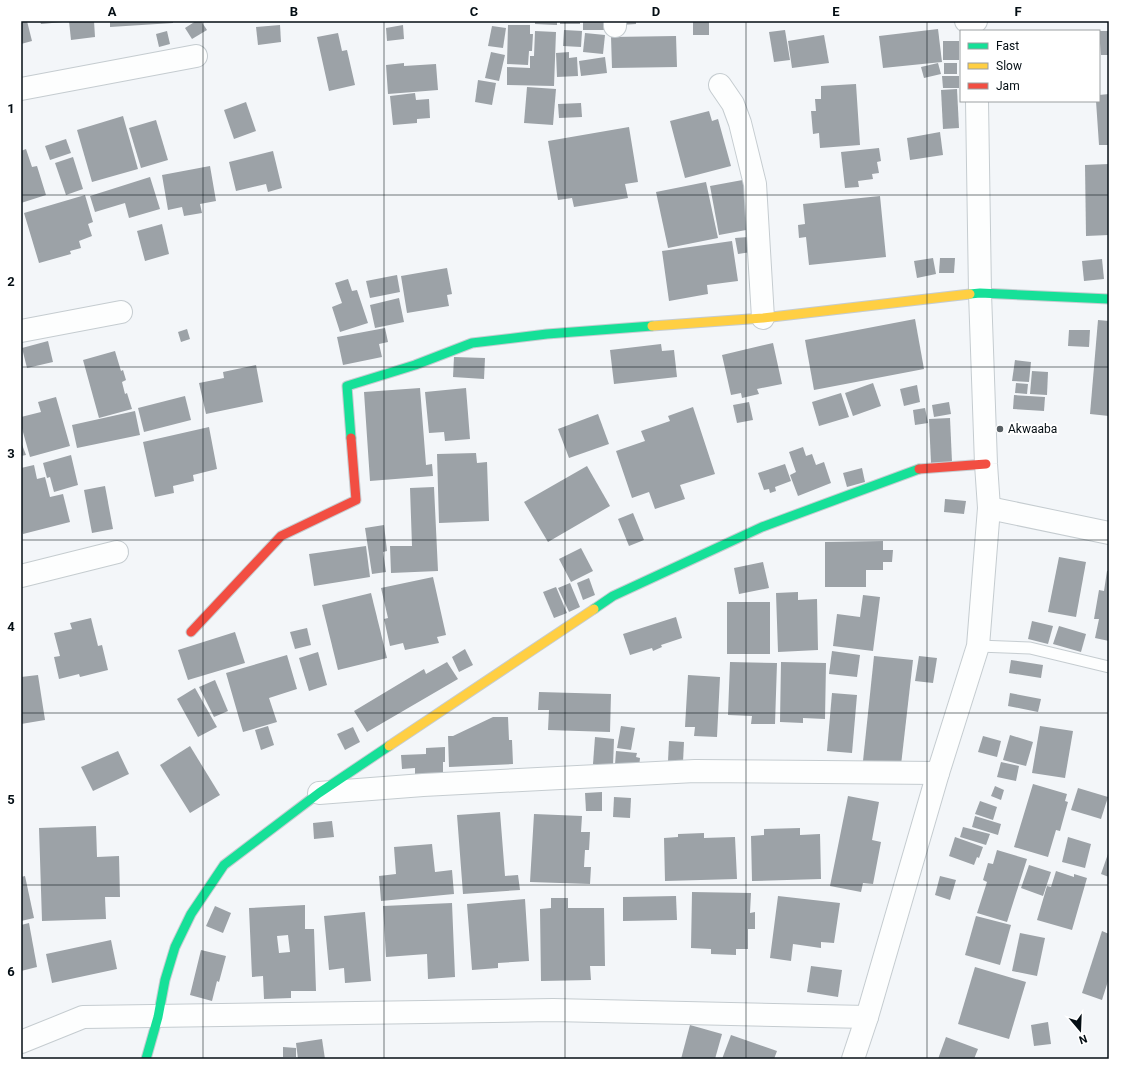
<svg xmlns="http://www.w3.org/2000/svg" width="1130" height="1080" font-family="Roboto,sans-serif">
	<rect width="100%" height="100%" fill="#f3f6f9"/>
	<g fill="#9ca2a7" fill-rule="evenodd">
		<polygon points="21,21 27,21 32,41 21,44"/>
		<polygon points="40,21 63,21 63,22 41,24"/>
		<polygon points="69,21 94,21 95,37 71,40"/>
		<polygon points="110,21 173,21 173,23 110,27"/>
		<polygon points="196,21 201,21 207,30 192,39 185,28"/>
		<polygon points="535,21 557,21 557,25 535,24"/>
		<rect x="560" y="21" width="20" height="3"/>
		<rect x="583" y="21" width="21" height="9"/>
		<polygon points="619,21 636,21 636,24 620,25"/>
		<rect x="693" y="21" width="16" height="14"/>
		<polygon points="280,25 281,42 258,45 256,27"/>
		<polygon points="403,25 404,39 387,41 386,28"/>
		<polygon points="508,25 530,25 530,34 533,34 532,51 529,51 528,65 507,64"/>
		<polygon points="492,26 506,28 503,48 488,46"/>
		<polygon points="938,29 942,62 883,68 879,36"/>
		<polygon points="564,30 582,31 581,47 563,46"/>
		<polygon points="785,30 790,60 774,62 769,32"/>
		<polygon points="167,31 170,44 159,47 156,34"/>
		<polygon points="535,31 556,32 554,86 507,85 507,67 530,68 530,56 534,56"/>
		<polygon points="1099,31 1109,31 1109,55 1101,55"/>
		<polygon points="338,33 342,51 347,50 355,85 329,91 317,37"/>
		<polygon points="585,33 605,35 603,54 583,52"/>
		<polygon points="824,35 829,63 792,68 788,41"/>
		<polygon points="676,36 677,67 612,68 611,37"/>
		<rect x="943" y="41" width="16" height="19"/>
		<polygon points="491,52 505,55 499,81 485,78"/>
		<polygon points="569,52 569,58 577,57 578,76 557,77 556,53"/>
		<polygon points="605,57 607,73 581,76 579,61"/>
		<polygon points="404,63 404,66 436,64 438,90 388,94 386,65"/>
		<polygon points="938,63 941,74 924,78 921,67"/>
		<rect x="944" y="63" width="13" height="11"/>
		<polygon points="942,76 959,76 959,88 943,88"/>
		<polygon points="478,80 496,83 492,105 475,102"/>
		<polygon points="856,84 860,145 820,148 819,133 813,134 811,111 816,111 815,99 821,99 821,86"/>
		<polygon points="527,87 556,89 553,125 524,123"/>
		<polygon points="957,89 959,128 943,129 941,90"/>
		<polygon points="415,93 416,100 429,99 430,118 417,119 417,123 393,125 390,96"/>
		<polygon points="1109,94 1109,145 1099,145 1096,101 1099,101 1099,95"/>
		<polygon points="246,102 256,131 234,139 224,110"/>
		<polygon points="581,103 582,117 559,118 558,104"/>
		<polygon points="709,111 712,121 718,119 731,166 685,178 670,121"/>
		<polygon points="123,116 138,169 92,182 77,130"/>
		<polygon points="156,120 168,160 141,168 129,128"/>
		<polygon points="629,127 638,182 625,184 628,198 574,207 572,198 558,200 548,141"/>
		<polygon points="940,132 943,155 910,160 907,138"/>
		<polygon points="66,139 71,153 50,160 45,146"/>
		<polygon points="879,148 881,161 877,162 879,173 872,174 873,179 858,181 859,187 845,188 841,152"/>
		<polygon points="26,149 32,167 37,166 46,195 21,203 21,151"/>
		<polygon points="273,151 282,188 268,192 266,184 236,191 229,162"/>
		<polygon points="73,157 83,189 66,195 55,163"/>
		<polygon points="1109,164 1109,235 1086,236 1085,165"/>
		<polygon points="210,166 216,201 200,204 202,213 184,216 182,207 168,210 162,175"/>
		<polygon points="150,177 160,209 129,218 125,203 95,212 90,196"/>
		<polygon points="748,179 757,228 719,235 710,186"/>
		<polygon points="706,182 718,238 668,248 656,192"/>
		<polygon points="85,195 93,222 88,224 92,236 79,241 81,248 70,251 71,254 39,263 24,213"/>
		<polygon points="880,196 886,257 809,265 806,237 799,238 798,225 805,224 803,204"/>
		<polygon points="162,224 169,254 145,261 137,231"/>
		<polygon points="748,237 751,252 738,254 735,238"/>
		<polygon points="732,241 738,281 707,285 708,294 669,301 662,251"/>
		<polygon points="933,258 936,274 917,278 914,261"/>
		<polygon points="940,258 955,258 954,273 939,273"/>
		<polygon points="1102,259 1104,279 1084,281 1082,261"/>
		<polygon points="447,268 452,294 447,295 449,306 407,313 401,276"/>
		<polygon points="397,275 400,292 370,298 366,281"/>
		<polygon points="348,279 352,291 357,290 368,323 340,332 332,307 342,303 335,283"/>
		<polygon points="399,298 404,322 375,328 370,305"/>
		<polygon points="915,319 924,369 814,390 805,340"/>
		<polygon points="1098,320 1109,321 1109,416 1090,414"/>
		<polygon points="385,328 388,342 379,344 382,357 343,365 337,337"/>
		<polygon points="187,329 190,339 181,342 178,332"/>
		<polygon points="1069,330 1090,330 1089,347 1068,346"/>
		<polygon points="48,341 53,362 27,368 22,348"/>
		<polygon points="773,343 782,384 757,389 759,394 742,398 741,393 731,395 722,355"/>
		<polygon points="661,344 662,351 674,350 677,377 614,384 610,350"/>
		<polygon points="115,351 121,371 123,370 126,380 122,382 125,394 127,393 132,409 99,418 83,360"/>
		<polygon points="454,357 485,358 484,379 453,377"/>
		<polygon points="1015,360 1031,362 1029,382 1012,381"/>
		<polygon points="256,365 263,402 206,414 199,383 224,378 223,372"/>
		<polygon points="1032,371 1048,372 1047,395 1030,394"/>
		<polygon points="873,383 881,406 853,416 845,393"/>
		<polygon points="1016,383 1028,384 1027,394 1015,393"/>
		<polygon points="917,385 920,402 904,406 900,389"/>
		<polygon points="420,388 426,465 432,464 433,476 370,481 364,392"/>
		<polygon points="466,388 470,439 445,441 444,432 429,433 425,392"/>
		<polygon points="841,393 849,417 819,426 812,402"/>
		<polygon points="1014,395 1045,397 1044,411 1013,409"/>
		<polygon points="185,396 191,420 144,432 138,408"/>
		<polygon points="56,397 70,446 30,457 21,425 21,417 41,412 38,402"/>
		<polygon points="749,402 753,420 737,423 733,405"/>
		<polygon points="949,402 951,414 934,417 932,405"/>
		<polygon points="693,407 715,474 680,485 685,499 655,509 649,492 632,498 616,451 645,441 641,431 670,421 668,416"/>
		<polygon points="925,408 928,423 915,425 913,410"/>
		<polygon points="135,411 140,435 77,448 72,425"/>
		<polygon points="598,414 609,444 569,458 558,429"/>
		<polygon points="950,418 952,462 931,463 929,419"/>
		<polygon points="209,427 217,469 193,475 194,481 173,486 174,493 155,497 143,442"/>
		<polygon points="21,442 26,455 21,456"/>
		<polygon points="803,447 806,456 812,454 816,465 824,462 831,483 798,496 790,475 796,472 789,452"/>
		<polygon points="476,453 477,463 487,462 489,521 439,523 437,454"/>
		<polygon points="71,455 78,485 54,492 50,477 47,478 43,463"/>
		<polygon points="785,464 791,481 775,487 776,491 770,493 769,489 764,490 758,473"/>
		<polygon points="34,465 37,479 45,477 50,497 63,494 70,522 23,534 21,524 21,468"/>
		<polygon points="587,466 610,506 548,542 524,502"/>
		<polygon points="862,468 865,482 847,487 843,473"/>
		<polygon points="105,486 113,529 92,533 84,490"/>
		<polygon points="434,487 438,571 391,573 390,546 412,546 410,488"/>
		<polygon points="945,499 966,501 964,514 944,512"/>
		<polygon points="633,513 644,540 629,546 618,519"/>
		<polygon points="384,525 387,551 383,552 386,572 372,574 365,528"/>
		<polygon points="883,541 883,550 893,550 892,562 883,562 883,570 866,570 866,587 825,587 825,542"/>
		<polygon points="366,546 370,577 314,586 309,554"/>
		<polygon points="581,548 593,571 571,582 559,559"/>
		<polygon points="1059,557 1086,562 1076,617 1048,612"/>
		<polygon points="763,562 769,588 739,594 734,568"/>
		<polygon points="1107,571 1109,571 1109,641 1095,638 1099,619 1094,619 1099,590 1104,591"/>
		<polygon points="433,577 446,635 437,637 439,643 405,650 403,643 390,646 384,619 388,618 381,588"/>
		<polygon points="589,578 595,595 583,600 577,583"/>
		<polygon points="570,583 580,607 569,612 558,588"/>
		<polygon points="556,587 567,613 554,618 543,592"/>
		<polygon points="798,592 798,600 817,599 818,650 778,652 776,593"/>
		<polygon points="371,593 387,658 338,670 322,605"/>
		<polygon points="863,595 880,597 873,651 833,646 837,614 860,617"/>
		<rect x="727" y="602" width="43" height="52"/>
		<polygon points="676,617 682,638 661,645 662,647 653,651 652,648 630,655 623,634"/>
		<polygon points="91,618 98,646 102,645 108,670 80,677 79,674 59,679 54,657 60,656 54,633 72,629 70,623"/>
		<polygon points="1032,621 1053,626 1048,644 1028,639"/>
		<polygon points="1059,626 1086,634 1081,652 1053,644"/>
		<polygon points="307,628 311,645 295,649 290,632"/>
		<polygon points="235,632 245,663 188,680 178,650"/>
		<polygon points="465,649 473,665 459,672 452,657"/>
		<polygon points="832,651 860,655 857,677 829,674"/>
		<polygon points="318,652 327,685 309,691 299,658"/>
		<polygon points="287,655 297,689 269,698 277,722 243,732 226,673"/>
		<polygon points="874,656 913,660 901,765 863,761"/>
		<polygon points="919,656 937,658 933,683 915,681"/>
		<polygon points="1011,660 1043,665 1041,678 1009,673"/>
		<polygon points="447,662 458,679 367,732 354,711 424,669 426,674"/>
		<polygon points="730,662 777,663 775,724 751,724 752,716 728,715"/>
		<polygon points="781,662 826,663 825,719 803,718 803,723 780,722"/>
		<polygon points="38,675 45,720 21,724 21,677"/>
		<polygon points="688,675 720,677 717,737 694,736 695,727 685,727"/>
		<polygon points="215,680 228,711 214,717 199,687"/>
		<polygon points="195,688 217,727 198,737 177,699"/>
		<polygon points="539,692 611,694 610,732 548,730 549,710 538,710"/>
		<polygon points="832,693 857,695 852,753 827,751"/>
		<polygon points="1010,693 1041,699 1038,712 1008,706"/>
		<polygon points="493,717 508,717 509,740 512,740 513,764 449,767 448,736 453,736"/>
		<polygon points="268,726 274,745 261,750 255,730"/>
		<polygon points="621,726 635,728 631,750 617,748"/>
		<polygon points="1040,726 1073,731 1065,778 1032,773"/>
		<polygon points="353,727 360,742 345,750 337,734"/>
		<polygon points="1010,735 1033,742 1026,766 1003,760"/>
		<polygon points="983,736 1001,741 997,757 978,752"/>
		<polygon points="595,737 614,739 613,766 593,764"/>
		<polygon points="669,741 684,742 683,762 668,761"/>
		<polygon points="190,746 220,795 190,813 160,765"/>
		<polygon points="445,747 445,762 443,762 443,775 415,776 415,768 402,769 401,755 426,754 426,748"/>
		<polygon points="118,751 129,774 93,791 81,767"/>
		<polygon points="616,751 637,753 636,757 640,758 639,768 615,765"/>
		<polygon points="1001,762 1019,766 1016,781 997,777"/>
		<polygon points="1033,784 1067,794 1065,801 1068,802 1060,831 1056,830 1048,857 1014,847"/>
		<polygon points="995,786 1004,790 1001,800 991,796"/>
		<polygon points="1078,788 1108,797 1101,819 1071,810"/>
		<polygon points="602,792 602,811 586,811 585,793"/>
		<polygon points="848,796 879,802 872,840 881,842 873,884 863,883 861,892 830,886"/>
		<polygon points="614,797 631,798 630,818 613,817"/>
		<polygon points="980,801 997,807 993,820 975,814"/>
		<polygon points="500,812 505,876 518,875 520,890 463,894 457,815"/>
		<polygon points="534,814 582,816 581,832 590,832 589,850 585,850 584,867 591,867 590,884 530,882"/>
		<polygon points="975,816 1001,824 998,835 972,827"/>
		<polygon points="332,821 334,837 314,839 313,823"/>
		<polygon points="96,826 97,857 119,856 120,897 105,897 106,919 42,921 39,828"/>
		<polygon points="963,827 990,834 986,845 960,837"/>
		<polygon points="800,828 800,835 820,834 821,879 752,881 751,836 764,835 764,829"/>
		<polygon points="704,833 704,838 735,837 737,879 665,881 664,838 678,837 678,834"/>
		<polygon points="955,837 983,847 979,858 977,857 974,865 949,856"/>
		<polygon points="1068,837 1091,844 1085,868 1062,862"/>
		<polygon points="432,844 435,872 452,870 454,894 381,901 379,876 396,874 394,847"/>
		<polygon points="997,850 1027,859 1007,922 977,913 987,882 983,880 988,863 993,864"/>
		<polygon points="1109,851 1109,877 1101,874"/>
		<polygon points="1029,865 1051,872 1043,896 1021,888"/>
		<polygon points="1056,871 1074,877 1074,874 1087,878 1072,930 1037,920 1047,886 1051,887"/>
		<polygon points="25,876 34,918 21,921 21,877"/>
		<polygon points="940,876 956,880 950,900 935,895"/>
		<polygon points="692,892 751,893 750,913 755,912 755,929 748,929 748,949 736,949 736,955 711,954 711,949 691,948"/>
		<polygon points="676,896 677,920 623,921 623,897"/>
		<polygon points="778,896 840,903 834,943 821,942 821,948 793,944 791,961 770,958"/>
		<polygon points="551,898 568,898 568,908 604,908 605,966 590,966 591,980 541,981 540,909 551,908"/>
		<polygon points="525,899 529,961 498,963 498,968 472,970 467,904"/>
		<polygon points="452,903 455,977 428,979 427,954 386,957 383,906"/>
		<path d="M305,905V929H314L316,991H291V998L264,999L263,976L252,977L249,908ZM288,935L290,952L279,953L277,936Z"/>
		<polygon points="215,906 231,913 223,933 206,926"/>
		<polygon points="365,912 371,981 345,983 344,968 329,970 324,916"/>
		<polygon points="976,916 1011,925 1000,965 965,955"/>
		<polygon points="29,923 37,967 21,971 21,925"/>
		<polygon points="1102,931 1109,934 1109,978 1102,1000 1082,993"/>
		<polygon points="1020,933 1045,938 1037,976 1012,971"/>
		<polygon points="111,940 117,969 52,983 46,954"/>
		<polygon points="201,950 226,956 219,982 217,981 212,1001 190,995"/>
		<polygon points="811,966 842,970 838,997 807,992"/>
		<polygon points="975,967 1026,982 1009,1039 958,1024"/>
		<polygon points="1048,1022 1051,1044 1034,1046 1031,1025"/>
		<polygon points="690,1025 722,1034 715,1059 681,1059"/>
		<polygon points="731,1035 777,1051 774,1059 722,1059"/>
		<polygon points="946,1037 978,1049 974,1059 938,1059"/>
		<polygon points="322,1039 325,1059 298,1059 296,1043"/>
		<polygon points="283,1047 296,1048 296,1057 283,1057"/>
	</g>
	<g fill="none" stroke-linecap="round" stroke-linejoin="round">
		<g stroke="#c5ccd0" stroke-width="13">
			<polyline id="lane" points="978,646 1030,648 1109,667"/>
		</g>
		<g stroke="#c5ccd0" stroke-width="24">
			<g id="street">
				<polyline points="615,21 615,26"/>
				<polyline points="966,21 976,21"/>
				<polyline points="720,85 733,104 740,123 755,184 763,318"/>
				<polyline points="21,89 196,56"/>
				<polyline points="21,331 121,312"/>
				<polyline points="989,508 1109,533"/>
				<polyline points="21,576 117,552"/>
				<polyline points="319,793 423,785 695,771 938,773"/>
				<polyline points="21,1042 83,1017 553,1010 867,1017"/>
				<polyline points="853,1059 867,1017 938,773 978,646 989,508 986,464 980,293 977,101"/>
			</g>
		</g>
		<g stroke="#c5ccd0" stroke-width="11">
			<g id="fast">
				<polyline points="970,294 980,293 1109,299"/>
				<polyline points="351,438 347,386 415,365 472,343 547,334 652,326"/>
				<polyline points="594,609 613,596 762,527 919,469"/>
				<polyline points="146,1059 158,1017 165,980 175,947 191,914 224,865 319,793 389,746"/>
			</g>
		</g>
		<g stroke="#c5ccd0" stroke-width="11">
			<g id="slow">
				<polyline points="652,326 763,318 970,294"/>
				<polyline points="389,746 594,609"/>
			</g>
		</g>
		<g stroke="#c5ccd0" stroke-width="11">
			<g id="jam">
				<polyline points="919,469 986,464"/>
				<polyline points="191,632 281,536 356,500 351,438"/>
			</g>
		</g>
		<use href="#lane" stroke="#fdfefe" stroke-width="11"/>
		<use href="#street" stroke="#fdfefe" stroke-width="22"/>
		<use href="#fast" stroke="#16e098" stroke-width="9"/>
		<use href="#slow" stroke="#ffcf43" stroke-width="9"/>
		<use href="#jam" stroke="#f24e42" stroke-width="9"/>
	</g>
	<path fill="none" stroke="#040e14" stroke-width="1" stroke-opacity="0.55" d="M203,21V1059M384,21V1059M565,21V1059M746,21V1059M927,21V1059M21,195H1109M21,367H1109M21,540H1109M21,713H1109M21,885H1109"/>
	<circle fill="#585f64" stroke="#fff" stroke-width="1.5" cx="1000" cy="429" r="4"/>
	<g text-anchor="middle" stroke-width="4" stroke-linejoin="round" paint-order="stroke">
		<g font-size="12" fill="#040e14" stroke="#fff" text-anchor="start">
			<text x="1008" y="433">Akwaaba</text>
		</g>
	</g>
	<rect width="1130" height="1080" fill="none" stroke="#ffffff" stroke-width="44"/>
	<rect x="960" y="30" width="140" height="72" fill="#ffffff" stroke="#9b9fa1"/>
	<rect x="968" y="43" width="20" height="6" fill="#16e098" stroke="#9b9fa1"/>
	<text x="996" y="50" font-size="12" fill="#040e14">Fast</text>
	<rect x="968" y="63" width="20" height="6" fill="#ffcf43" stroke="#9b9fa1"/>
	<text x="996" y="70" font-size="12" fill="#040e14">Slow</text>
	<rect x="968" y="83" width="20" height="6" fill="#f24e42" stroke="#9b9fa1"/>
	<text x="996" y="90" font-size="12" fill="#040e14">Jam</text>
	<g transform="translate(1080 1030) rotate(161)" stroke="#ffffff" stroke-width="3" paint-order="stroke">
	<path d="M0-3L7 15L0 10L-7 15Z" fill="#040e14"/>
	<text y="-6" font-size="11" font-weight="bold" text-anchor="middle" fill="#040e14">N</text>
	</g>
	<rect x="22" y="22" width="1086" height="1036" fill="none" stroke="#040e14" stroke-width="1.5"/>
	<g font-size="13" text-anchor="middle" font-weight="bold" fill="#040e14">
		<text x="112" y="16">A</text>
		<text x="294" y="16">B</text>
		<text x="474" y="16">C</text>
		<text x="656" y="16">D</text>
		<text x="836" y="16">E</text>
		<text x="1018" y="16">F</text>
		<text x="11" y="113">1</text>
		<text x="11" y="286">2</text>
		<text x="11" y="458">3</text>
		<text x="11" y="631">4</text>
		<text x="11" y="804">5</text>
		<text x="11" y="976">6</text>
	</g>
</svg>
